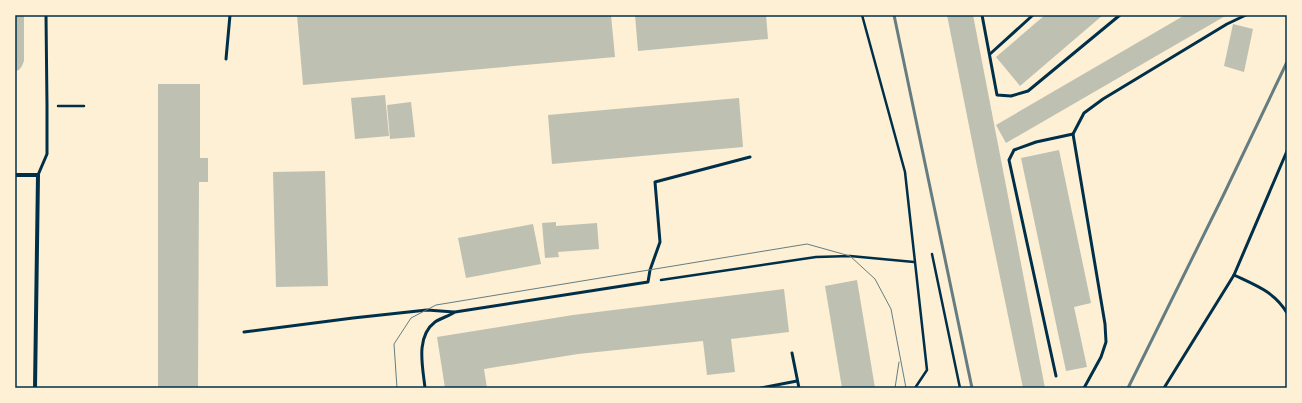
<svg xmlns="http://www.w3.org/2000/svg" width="1302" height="403" font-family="Mulish,sans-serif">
	<rect width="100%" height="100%" fill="#fdf0d5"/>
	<g fill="#bec0b2">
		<polygon points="15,15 24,15 24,61 22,66 19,70 15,71"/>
		<polygon points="297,15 611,15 615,57 303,85"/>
		<polygon points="635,15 766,15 768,39 638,51"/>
		<polygon points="947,15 973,15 1045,388 1023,388 977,166"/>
		<polygon points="1045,15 1103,15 1020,86 996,57"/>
		<polygon points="1185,15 1227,15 1006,143 996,125"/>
		<polygon points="1233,24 1253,29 1244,72 1224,66"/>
		<polygon points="158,84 200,84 200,158 208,158 208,182 199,182 198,388 158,388"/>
		<polygon points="385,95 389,136 355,139 351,98"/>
		<polygon points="739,98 743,147 552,164 548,115"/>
		<polygon points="411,102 415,137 390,139 387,105"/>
		<polygon points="1059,150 1091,303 1074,307 1087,367 1066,371 1021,158"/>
		<polygon points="325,171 328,286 276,287 273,172"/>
		<polygon points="556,222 556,226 597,223 599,249 558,252 559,257 545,258 542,223"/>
		<polygon points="533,224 541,264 466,278 458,238"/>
		<polygon points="857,280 875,388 842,388 825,286"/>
		<polygon points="784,289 789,332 731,339 735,372 707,375 703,341 578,354 484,369 487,388 445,388 437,337 573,315"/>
	</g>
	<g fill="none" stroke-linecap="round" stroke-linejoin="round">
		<g stroke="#003049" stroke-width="2.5">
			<polyline points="862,15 905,172 927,370 915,388"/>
			<polyline points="58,106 84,106"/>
			<polyline points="932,254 960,388"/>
			<polyline points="661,280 816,257 850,256 914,262"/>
		</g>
		<g stroke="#003049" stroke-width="3">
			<polyline points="982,15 997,95 1011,96 1028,91 1120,15"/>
			<polyline points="990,54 1033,15"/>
			<polyline points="226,59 230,15"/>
			<polyline points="1073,134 1105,324 1106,342 1101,357 1084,388"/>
			<polyline points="38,175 47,154 47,106 46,15"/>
			<path d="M1234,275C1255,285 1275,292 1287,313"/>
			<polyline points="244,332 353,318 427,310 454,312"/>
			<polyline points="792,353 799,388"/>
			<polyline points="1056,376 1009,160 1014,150 1036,142 1073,134 1084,113 1103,99 1227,24 1246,15"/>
			<path d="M425,388C423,368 415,337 435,322C441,318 449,316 455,312L648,282L650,270L660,242L655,182L750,157"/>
			<polyline points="761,388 797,381"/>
			<polyline points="1164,388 1234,275 1287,151"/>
		</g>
		<polyline stroke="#003049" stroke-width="4" points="15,175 38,175 35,388"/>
		<g stroke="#657d81" stroke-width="1">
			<polyline points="397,388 394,344 411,318 436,305 807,244 850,256 875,279 891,309 906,388"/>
			<polyline points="895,388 899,362"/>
		</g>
		<g stroke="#657d81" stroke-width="3">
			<polyline points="894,15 972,388"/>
			<polyline points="1128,388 1223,196 1287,62"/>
		</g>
	</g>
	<rect width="1302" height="403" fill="none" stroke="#fdf0d5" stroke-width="32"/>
	<rect x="16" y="16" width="1270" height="371" fill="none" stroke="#003049" stroke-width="1.5"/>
</svg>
